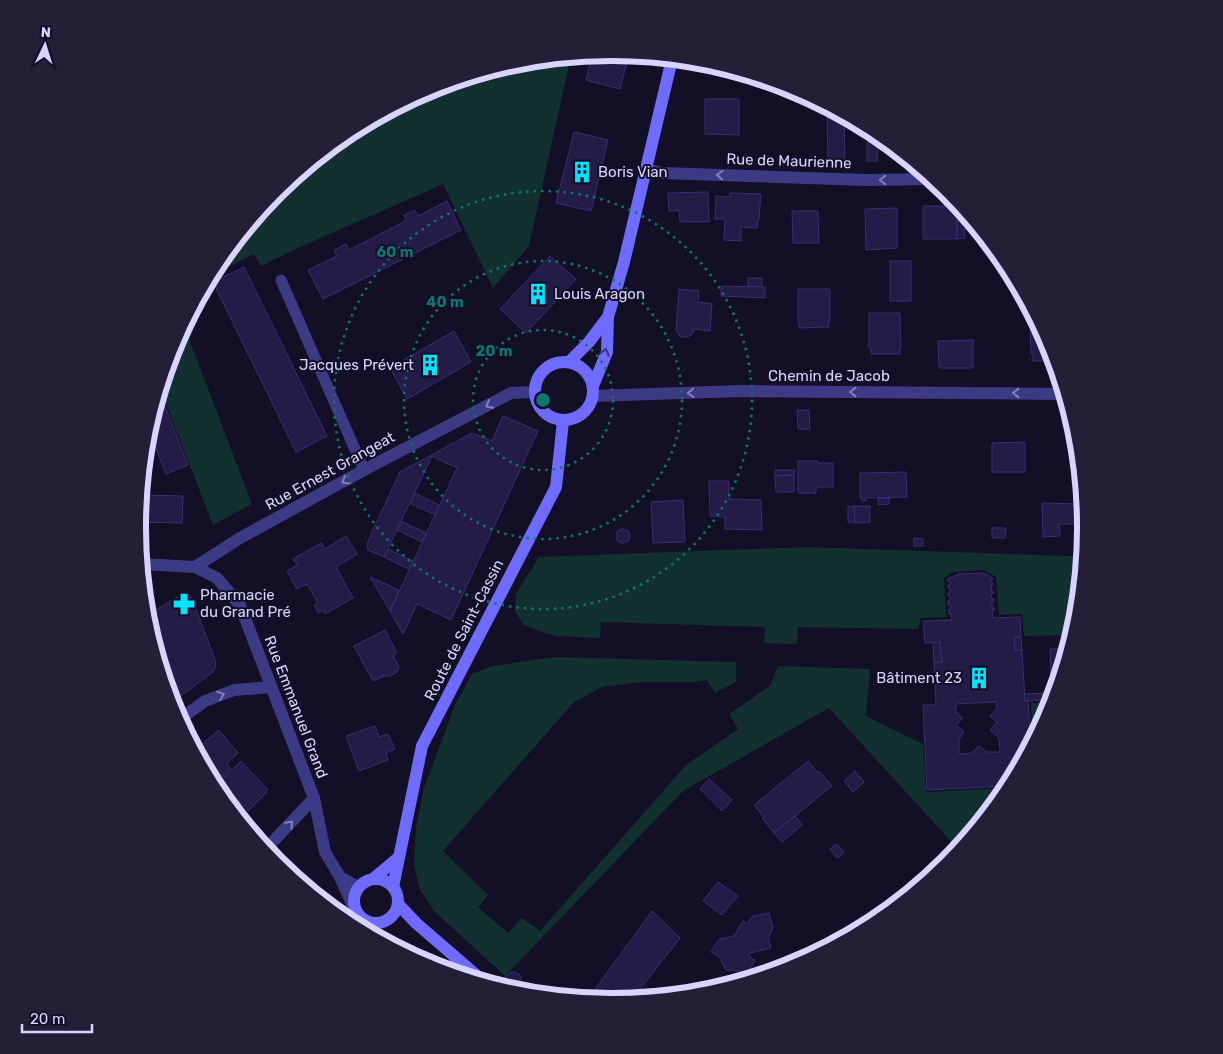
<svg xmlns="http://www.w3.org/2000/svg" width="1223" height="1054" font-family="Rubik,sans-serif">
	<rect width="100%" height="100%" fill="#130f26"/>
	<g fill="#12302f">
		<polygon points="571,56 529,246 493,288 443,184 289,252 261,266 254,254 211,275 217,263 276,191 348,132 430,89 519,62"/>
		<polygon points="184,326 252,504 213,525 160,388 173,345"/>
		<polygon points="807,547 1071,556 1083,558 1077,620 1072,635 1024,636 1022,614 999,615 996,577 984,570 953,572 944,578 946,617 921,618 918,629 798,627 797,644 764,643 765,627 601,622 600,638 556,636 539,631 524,625 515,612 516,594 539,557"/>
		<polygon points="554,657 736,662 736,682 715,693 707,680 693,682 641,682 602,687 574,702 443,851 488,895 478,907 508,933 522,918 540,931 686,765 738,729 729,714 770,686 778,666 870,669 866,716 923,744 926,792 1007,788 958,849 829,708 683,791 505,976 435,912 420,890 414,865 416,828 424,788 455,705 472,674 492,666"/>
		<polygon points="1050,702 1050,709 1033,740 1031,703"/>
		<polygon points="390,944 409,944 436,967 430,965"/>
	</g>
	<g fill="#241b47" stroke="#3b2d73" fill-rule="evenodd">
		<polygon points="612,53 629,54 620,89 586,80 592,54"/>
		<polygon points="705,99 739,99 739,135 705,134"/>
		<polygon points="827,107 844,116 845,166 828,167"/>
		<polygon points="574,132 608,140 591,211 556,203"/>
		<polygon points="867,142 878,142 877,161 867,161"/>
		<polygon points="708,192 709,222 680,222 679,210 669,211 668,193"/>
		<polygon points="730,193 761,194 759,219 758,219 757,228 741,227 741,241 724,240 725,219 715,219 716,196 730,197"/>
		<polygon points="447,201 461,230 323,299 308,270 337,256 334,250 346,244 349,250 406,221 404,215 415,210 418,216"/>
		<polygon points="923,206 959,206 964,212 964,219 957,220 957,239 923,239"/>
		<polygon points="897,208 897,248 866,250 865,209"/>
		<polygon points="792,211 818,211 819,243 793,243"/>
		<polygon points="964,219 965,238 957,239 957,220"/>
		<polygon points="550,256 576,279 526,333 500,309"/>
		<rect x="890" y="261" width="21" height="40"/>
		<polygon points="244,267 327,436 296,452 213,282"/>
		<polygon points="748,278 762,278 762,287 748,286"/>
		<polygon points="721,286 765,287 765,298 721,296"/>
		<polygon points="679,289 699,291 698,302 712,304 710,331 694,329 693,333 688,337 681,337 676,331"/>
		<polygon points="798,289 830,289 830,322 828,321 829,327 799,328 799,322 798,322"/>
		<polygon points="869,313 900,313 901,348 900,347 900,354 871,354 871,348 869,348"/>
		<polygon points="1030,322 1037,322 1050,346 1055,361 1033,361 1033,354 1031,354"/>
		<polygon points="454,331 471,362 407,399 390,368"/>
		<polygon points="973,340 973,368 939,368 938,341"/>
		<polygon points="160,393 188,465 166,474 148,428 158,394"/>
		<polygon points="797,410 809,410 810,429 798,429"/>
		<polygon points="503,416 538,431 451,620 417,604 403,634 390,611 457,468 432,456 384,557 368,550 367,545 372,532 400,472 472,433 492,441"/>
		<polygon points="1025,442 1025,472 992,472 992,443"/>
		<polygon points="798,461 818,461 818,463 833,463 833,487 816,487 816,493 798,493"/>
		<polygon points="775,470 795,470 794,475 775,476"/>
		<polygon points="906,472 907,497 866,498 866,501 862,501 862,498 860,498 860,473"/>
		<polygon points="794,475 794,492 776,492 775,476"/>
		<polygon points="709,481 729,481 729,499 761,500 762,530 725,529 725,517 710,516"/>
		<polygon points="415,493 439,505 435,515 410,503"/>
		<polygon points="140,495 183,496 182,523 137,522"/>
		<polygon points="878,498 889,498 889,504 878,505"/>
		<polygon points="683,500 685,542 653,543 651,502"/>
		<polygon points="1042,503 1077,504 1077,521 1076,521 1076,524 1059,524 1060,536 1043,537"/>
		<polygon points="848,506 854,506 855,522 848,522"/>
		<polygon points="854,506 870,506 870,522 855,523"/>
		<polygon points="401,521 426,533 422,542 397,530"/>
		<polygon points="992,528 1006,528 1005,538 992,538"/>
		<circle cx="623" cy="536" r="7"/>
		<polygon points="346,536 357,554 336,567 353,598 325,614 323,610 318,613 314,605 318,603 307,584 297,589 287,571 297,565 293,559 321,543 325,549"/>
		<polygon points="914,538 923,539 923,546 914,546"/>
		<polygon points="388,549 413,561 409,569 384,557"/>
		<path d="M982,573L988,575L993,579H991V582L993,583V585H991L992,592H994V593L991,594L992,599H994V601L992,602V608H995V610H992L993,618L1020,617L1021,637H1014L1015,650H1022L1025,701H1028L1031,744L1008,786L927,790L923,705H936L934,662H942L940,642L925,643L923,621L952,620L951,613L949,614L948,610L951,609L950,605H948V601H950V596H948V593H950V588H948V585H950V581H947L948,579L959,574ZM996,702L997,708L990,716L997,722L990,730L999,738L1000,752H987L979,746L971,753L959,754V739L964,732L956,725L963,718L956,712V704Z"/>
		<polygon points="370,577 399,590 390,611 376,587"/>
		<polygon points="182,594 188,595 192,598 215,660 216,666 213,672 171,703 146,616"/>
		<polygon points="385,630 397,653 393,655 399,667 396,673 389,676 384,676 373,681 354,646"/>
		<polygon points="1014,637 1021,637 1022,650 1015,650"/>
		<polygon points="933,642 940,642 942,662 934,662"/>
		<polygon points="1068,648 1052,701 1050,649"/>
		<polygon points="1052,693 1052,700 1025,701 1024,694"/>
		<polygon points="375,726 379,737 388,734 395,749 386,753 388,760 359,771 346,736"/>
		<polygon points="219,730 238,753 227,763 231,769 219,780 200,760 195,750"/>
		<polygon points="241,761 267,789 266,793 248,811 226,787 219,793 215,787"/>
		<polygon points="808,761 817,772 819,771 832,786 774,833 762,818 764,817 754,805"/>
		<polygon points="855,771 864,782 853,792 844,781"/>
		<polygon points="709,779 732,800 722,811 700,789"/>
		<polygon points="795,816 802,825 782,842 774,833"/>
		<polygon points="837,844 844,853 837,858 830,849"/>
		<polygon points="718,882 738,896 722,915 703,901"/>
		<polygon points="652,911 680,938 632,999 611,1001 596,988"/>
		<polygon points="769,913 773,928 768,938 771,948 750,953 748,956 755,960 747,975 741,971 726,970 719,957 711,952 719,939 734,936 743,921 747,924 753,916"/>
		<polygon points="511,972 515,972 520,975 521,978 518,983 512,984 505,977"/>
		<polygon points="596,988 611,1001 588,999"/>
	</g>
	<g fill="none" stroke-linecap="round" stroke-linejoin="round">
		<polyline stroke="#3d3a85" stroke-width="11" points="281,280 364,470"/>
		<g stroke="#3d3a85" stroke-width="12">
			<polyline points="646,169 662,173 867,180 932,179"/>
			<polyline points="593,396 740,391 1064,394"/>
			<polyline points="141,564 195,567 240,538 364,470 511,393 534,392"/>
			<polyline points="195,567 217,578 240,605 314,798 325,852 340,877 354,908"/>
			<polyline points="179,720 205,701 234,690 271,687"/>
			<polyline points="265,850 314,798"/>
			<polyline points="340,877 358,887"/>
		</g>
		<g stroke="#6f6bff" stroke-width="12">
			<circle cx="564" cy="391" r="29"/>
			<polyline points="569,362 589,342 608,317"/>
			<polyline points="593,386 607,352 608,317 624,262 672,59"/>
			<circle cx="376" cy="901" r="22"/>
			<polyline points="373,879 399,857"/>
			<polyline points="393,887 422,746 556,487 563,421"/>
			<polyline points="398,904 416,923 483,981"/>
		</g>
	</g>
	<defs><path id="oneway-chevron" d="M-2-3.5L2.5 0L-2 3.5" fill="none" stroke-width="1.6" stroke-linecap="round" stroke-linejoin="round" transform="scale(1.25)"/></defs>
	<g stroke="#837fbc">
		<use href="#oneway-chevron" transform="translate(720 175) rotate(-178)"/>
		<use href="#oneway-chevron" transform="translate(883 180) rotate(179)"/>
		<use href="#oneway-chevron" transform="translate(853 392) rotate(-180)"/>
		<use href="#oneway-chevron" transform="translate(691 393) rotate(178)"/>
		<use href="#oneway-chevron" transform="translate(1016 393) rotate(-180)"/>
		<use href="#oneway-chevron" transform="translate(489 405) rotate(152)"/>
		<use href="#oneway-chevron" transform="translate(345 481) rotate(151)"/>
		<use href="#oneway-chevron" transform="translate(221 695) rotate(-20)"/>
		<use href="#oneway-chevron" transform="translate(290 824) rotate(-47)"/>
	</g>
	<use stroke="#38347d" href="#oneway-chevron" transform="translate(605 352) rotate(-76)"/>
	<g fill="none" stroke="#0f766e" stroke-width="2.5" stroke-dasharray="2.5 5">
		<circle cx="543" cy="400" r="70"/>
		<circle cx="543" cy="400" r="139"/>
		<circle cx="543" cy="400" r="209"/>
	</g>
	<defs>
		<g id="building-bare" transform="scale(1.725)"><path d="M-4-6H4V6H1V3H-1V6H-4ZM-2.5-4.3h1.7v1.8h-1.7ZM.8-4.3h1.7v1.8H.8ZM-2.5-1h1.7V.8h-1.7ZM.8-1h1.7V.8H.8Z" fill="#00e5ff" stroke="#130f26" stroke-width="2.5" paint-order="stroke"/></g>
		<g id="pharmacy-bare" transform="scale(1.725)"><path d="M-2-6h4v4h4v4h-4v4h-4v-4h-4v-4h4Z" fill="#00e5ff" stroke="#130f26" stroke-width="2.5" paint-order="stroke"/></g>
	</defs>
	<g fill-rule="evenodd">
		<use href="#building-bare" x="582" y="172"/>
		<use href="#building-bare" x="538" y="294"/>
		<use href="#building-bare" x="430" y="365"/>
		<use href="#pharmacy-bare" x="184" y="604"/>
		<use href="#building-bare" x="979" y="678"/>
	</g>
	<g text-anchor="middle" stroke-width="4" stroke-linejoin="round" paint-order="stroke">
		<g font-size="15" fill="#d9d4ff" stroke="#130f26">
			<text transform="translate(789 161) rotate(2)" y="5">Rue de Maurienne</text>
			<text x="829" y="381">Chemin de Jacob</text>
			<text transform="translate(330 471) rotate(-29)" y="5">Rue Ernest Grangeat</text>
			<text transform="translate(464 630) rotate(-63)" y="5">Route de Saint-Cassin</text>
			<text transform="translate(296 707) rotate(69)" y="5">Rue Emmanuel Grand</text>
		</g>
		<g font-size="15" fill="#d9d4ff" stroke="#130f26" text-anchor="start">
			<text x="598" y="177">Boris Vian</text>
			<text x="554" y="299">Louis Aragon</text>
			<text x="414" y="370" text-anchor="end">Jacques Prévert</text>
			<text x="200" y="600">Pharmacie<tspan x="200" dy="17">du Grand Pré</tspan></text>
			<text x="962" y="683" text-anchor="end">Bâtiment 23</text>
		</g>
	</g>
	<path d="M0 0H1223V1054H0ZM611 61H612A465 465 0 0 1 1077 526V528A465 465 0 0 1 612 993H611A465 465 0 0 1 146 528V526A465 465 0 0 1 611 61Z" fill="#231f37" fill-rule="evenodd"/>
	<path fill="none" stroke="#d9d4ff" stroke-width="6" d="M611 61H612A465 465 0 0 1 1077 526V528A465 465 0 0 1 612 993H611A465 465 0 0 1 146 528V526A465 465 0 0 1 611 61Z"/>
	<circle cx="543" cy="400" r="8" fill="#0f766e" stroke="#130f26" stroke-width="2.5"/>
	<g font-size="15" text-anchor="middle" font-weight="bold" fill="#0f766e" stroke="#130f26" stroke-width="4" stroke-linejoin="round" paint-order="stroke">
		<text x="395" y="257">60 m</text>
		<text x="445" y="307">40 m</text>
		<text x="494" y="356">20 m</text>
	</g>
	<g transform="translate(45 45) rotate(4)" stroke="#130f26" stroke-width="4" paint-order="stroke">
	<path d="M0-4L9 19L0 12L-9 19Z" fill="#d9d4ff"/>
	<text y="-8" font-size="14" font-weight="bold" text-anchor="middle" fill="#d9d4ff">N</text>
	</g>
	<path d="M22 1024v8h70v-8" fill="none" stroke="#d9d4ff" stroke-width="2.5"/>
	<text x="30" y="1024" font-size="15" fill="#d9d4ff" stroke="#130f26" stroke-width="4" paint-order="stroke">20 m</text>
</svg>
